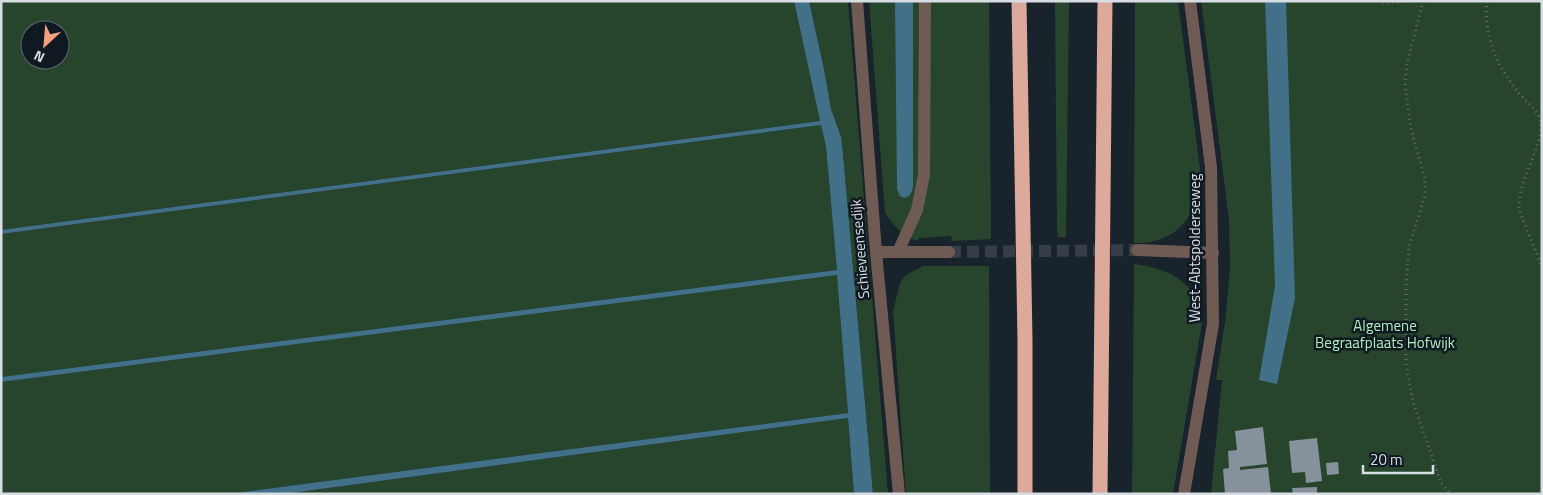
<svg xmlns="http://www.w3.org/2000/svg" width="1543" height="495" font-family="'Titillium Web',sans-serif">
	<rect width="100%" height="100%" fill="#19232b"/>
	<g fill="#27452d" fill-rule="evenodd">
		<path d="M1,1H794L820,121L1,230ZM30,30H60V60H30Z"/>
		<polygon points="809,1 848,1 888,494 873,494 843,154 831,109 824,69"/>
		<path d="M869,1H989L991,239L952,241L951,236L919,238L917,241C902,235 894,226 885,213Z"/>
		<polygon points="1055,1 1069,1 1066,237 1058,237 1057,229"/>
		<path d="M1135,1H1178L1201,176C1197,216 1177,244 1134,243Z"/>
		<polygon points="1201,1 1542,1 1542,494 1211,494 1222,380 1216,380 1225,322 1230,269 1229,220"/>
		<polygon points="821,125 826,147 837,270 1,377 1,234"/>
		<path d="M1134,264C1170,269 1200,283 1202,323L1173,494H1132Z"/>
		<polygon points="923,266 989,266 990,494 906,494 893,311 900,283 906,275"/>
		<polygon points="838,274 848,413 227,494 1,494 1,382"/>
		<polygon points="848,418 854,494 284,494"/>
	</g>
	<g fill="#417088">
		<polygon points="794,1 809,1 824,69 831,109 841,137 843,154 873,494 854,494 848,418 284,494 227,494 848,413 837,275 1,382 1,377 837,270 826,147 821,125 1,234 1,230 820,121"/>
		<polygon points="895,1 913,1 913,188 910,195 905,198 900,196 897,189"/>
		<polygon points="1265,1 1286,1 1295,298 1277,384 1259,380 1275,286"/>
	</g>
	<g fill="#86919c">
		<polygon points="1263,427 1267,464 1240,467 1240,470 1268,467 1271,494 1225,494 1223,469 1229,468 1228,451 1237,450 1235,431"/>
		<polygon points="1317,438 1322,481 1306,483 1305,472 1292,473 1289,441"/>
		<polygon points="1338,462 1339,474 1327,475 1326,463"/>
		<polygon points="1317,487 1317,494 1293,494 1292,488"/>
	</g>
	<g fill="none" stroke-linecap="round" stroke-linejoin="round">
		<polyline stroke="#363f47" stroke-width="12" stroke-dasharray="12 6" stroke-linecap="butt" points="949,252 1137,250"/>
		<g stroke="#626b72" stroke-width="3" stroke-dasharray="1 4" stroke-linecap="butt">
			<polyline points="1423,1 1407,64 1405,85 1411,129 1425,179 1425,195 1409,247 1406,284 1406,364 1413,402 1441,483 1451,494"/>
			<path d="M1487,1C1483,35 1497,66 1518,92C1527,102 1537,109 1541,122C1543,147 1519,178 1519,206C1519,213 1538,256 1542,266"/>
			<polyline points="1382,3 1409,1"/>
		</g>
		<g stroke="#6f5a54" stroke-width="12">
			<polyline points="857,1 876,252 899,494"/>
			<polyline points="1137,250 1213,253"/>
			<polyline points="876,252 949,252"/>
			<polyline points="898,252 917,210 924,175 925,1"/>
			<polyline points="1184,494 1213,324 1211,167 1190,1"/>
		</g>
		<g stroke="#dca99a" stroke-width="15">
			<polyline points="1019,1 1025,340 1025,494"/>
			<polyline points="1100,494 1105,1"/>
		</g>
	</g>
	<g text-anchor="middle" stroke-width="5" stroke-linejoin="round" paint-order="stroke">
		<g font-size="15" fill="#d7dde3" stroke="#101921">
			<text transform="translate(1195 248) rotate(-90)" y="5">West-Abtspolderseweg</text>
			<text transform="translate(860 249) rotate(-95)" y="5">Schieveensedijk</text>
		</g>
		<g font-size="15" fill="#afecba" stroke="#101921">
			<text x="1385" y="331">Algemene<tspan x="1385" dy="17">Begraafplaats Hofwijk</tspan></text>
		</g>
	</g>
	<rect width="1543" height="495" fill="none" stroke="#d7dde3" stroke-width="5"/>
	<g transform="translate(45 45) rotate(206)"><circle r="24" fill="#101921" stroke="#60676f"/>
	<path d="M0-4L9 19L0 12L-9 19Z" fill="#f2a07f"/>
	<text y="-8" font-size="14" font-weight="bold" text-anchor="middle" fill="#d7dde3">N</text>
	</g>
	<path d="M1363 465v8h70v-8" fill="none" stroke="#d7dde3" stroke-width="2.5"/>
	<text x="1370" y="465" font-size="15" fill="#d7dde3" stroke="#101921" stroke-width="4" paint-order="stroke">20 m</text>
</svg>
